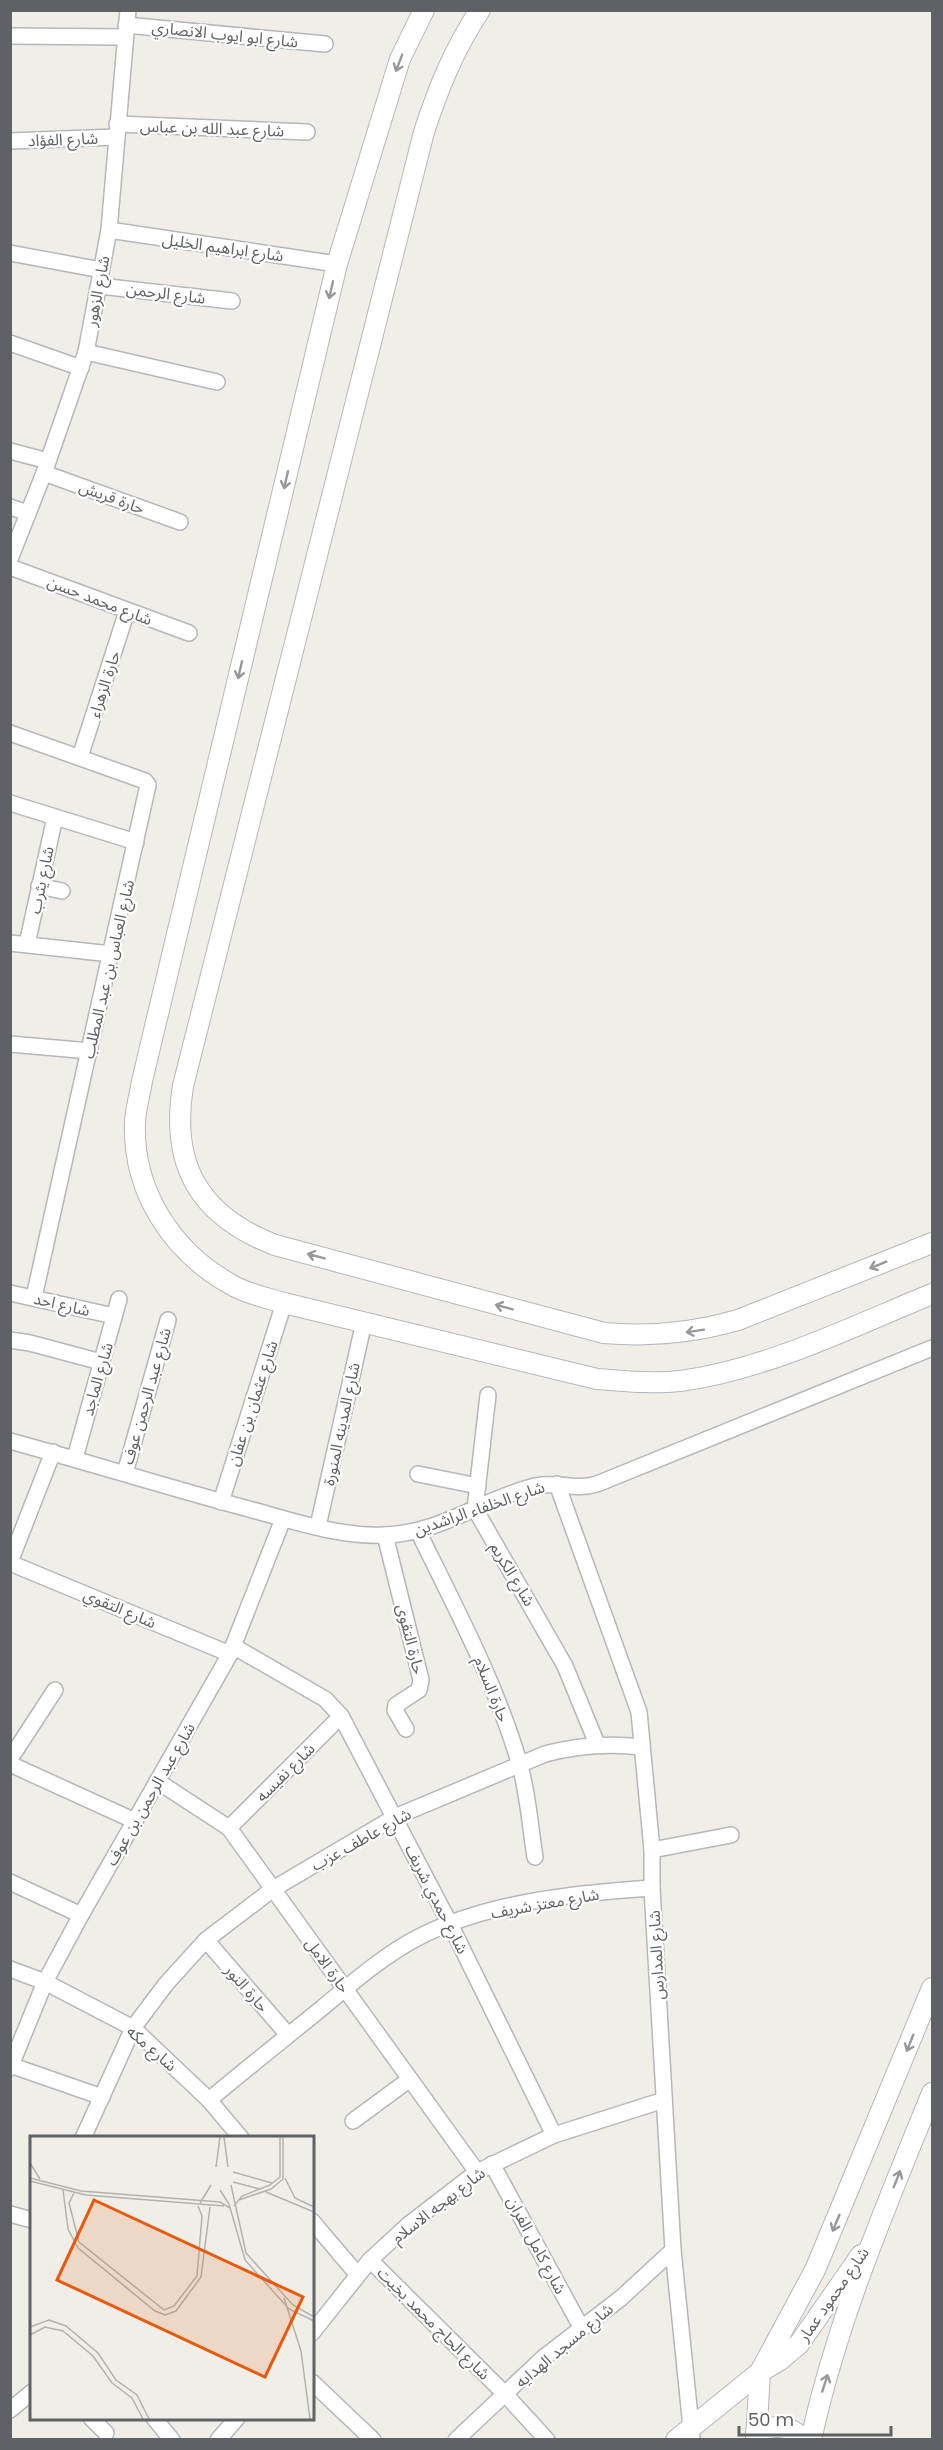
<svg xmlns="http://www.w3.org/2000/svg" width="943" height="2450" font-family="Poppins,'Noto Sans Arabic',sans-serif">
	<rect width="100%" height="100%" fill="#f0eee7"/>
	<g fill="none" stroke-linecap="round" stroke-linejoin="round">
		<g stroke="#b4b7bb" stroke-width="18">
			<g id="minor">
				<polyline points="126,25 325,44"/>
				<polyline points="10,36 125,37"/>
				<polyline points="117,124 307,132"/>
				<polyline points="10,141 116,137"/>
				<polyline points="109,230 337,264"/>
				<polyline points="10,253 101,270"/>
				<polyline points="100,286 232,301"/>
				<polyline points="10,343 81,368"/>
				<polyline points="86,352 217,382"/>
				<polyline points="10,451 48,461"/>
				<polyline points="44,473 180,522"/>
				<polyline points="10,507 28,513"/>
				<polyline points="10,559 44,473 86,352 109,230 128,10"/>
				<polyline points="10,567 189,633"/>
				<polyline points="10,733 145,781 148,785 34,1297"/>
				<polyline points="80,757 127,611"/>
				<polyline points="10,803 136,842"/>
				<polyline points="39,886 62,891"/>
				<polyline points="10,943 111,954"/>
				<polyline points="27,944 55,817"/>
				<polyline points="10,1044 90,1051"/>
				<polyline points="10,1293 114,1316"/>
				<polyline points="10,1340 30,1343 101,1362"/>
				<polyline points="488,1395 475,1509 565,1666 597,1744"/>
				<path d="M10,1441C94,1464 176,1490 260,1512C299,1523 343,1537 385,1535C442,1533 482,1499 535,1486C558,1481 574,1491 597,1484L932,1348"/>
				<polyline points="75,1458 119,1299"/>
				<polyline points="125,1473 168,1320"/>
				<polyline points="418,1474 478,1486"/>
				<polyline points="557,1484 639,1712 652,1850 652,1888 673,2250 692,2437"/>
				<polyline points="221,1502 284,1303"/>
				<polyline points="318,1526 364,1322"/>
				<path d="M418,1531C455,1607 495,1681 519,1762C528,1792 530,1826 535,1857"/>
				<polyline points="385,1535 421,1680 419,1690 396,1705 395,1710 406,1729"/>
				<polyline points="10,1562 53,1452"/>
				<polyline points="10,1563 230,1654"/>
				<polyline points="233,1646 325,1699 341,1716 450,1924 554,2135"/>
				<polyline points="10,1759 55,1690"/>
				<polyline points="10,1764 135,1821"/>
				<polyline points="157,1781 229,1828 477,2172"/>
				<polyline points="229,1828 341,1716"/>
				<polyline points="652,1850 731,1835"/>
				<polyline points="10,1882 81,1915"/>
				<polyline points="206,1940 288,2035"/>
				<polyline points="10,1969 45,1982 133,2028 209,2100 241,2138"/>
				<polyline points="10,2065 102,2097"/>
				<polyline points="10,2068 45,1982 81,1915 230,1654 283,1519"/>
				<path d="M209,2100C246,2069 284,2039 322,2008C352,1983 383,1956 417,1938C486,1902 576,1893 652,1888"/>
				<polyline points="353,2121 410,2079"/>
				<path d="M83,2138L133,2028L166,1984L206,1940L273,1889L395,1817L545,1754C578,1745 608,1743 642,1747"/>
				<polyline points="492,2164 581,2327"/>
				<polyline points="10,2214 32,2220"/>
				<polyline points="312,2221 357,2274"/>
				<polyline points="370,2260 505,2394 547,2440"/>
				<polyline points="312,2333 370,2260 408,2225 477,2172 554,2135 664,2100"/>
				<polyline points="312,2382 373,2440"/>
				<polyline points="10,2410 32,2392"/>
				<polyline points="91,2418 106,2433"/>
				<polyline points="154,2418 172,2440"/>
				<polyline points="218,2440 237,2418"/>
				<polyline points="456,2440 543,2358 621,2298 673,2250"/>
			</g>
		</g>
		<g stroke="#b4b7bb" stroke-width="22">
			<g id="tertiary">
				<path d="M424,10L400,59L337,264L142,1081C140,1094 136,1108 135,1121C132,1191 172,1252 232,1285C247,1294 267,1298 284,1303L597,1379C625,1381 653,1384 680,1381C768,1369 851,1327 932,1294"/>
				<path d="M480,10C454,49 438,89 424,132L183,1086C170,1166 200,1216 275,1245L604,1333C651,1337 693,1333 738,1320L932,1243"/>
				<path d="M756,2433C773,2424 790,2424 804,2440"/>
				<polyline points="676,2440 760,2372 780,2360 799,2344 861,2255"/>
				<polyline points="756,2440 760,2372 815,2270 932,1988"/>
				<path d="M811,2440C837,2320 886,2206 932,2093"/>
			</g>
		</g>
		<use href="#minor" stroke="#fff" stroke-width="15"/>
		<use href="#tertiary" stroke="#fff" stroke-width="20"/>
	</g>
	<defs><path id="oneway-shaft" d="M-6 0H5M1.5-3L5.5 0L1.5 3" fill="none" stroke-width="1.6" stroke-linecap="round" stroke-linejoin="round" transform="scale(1.5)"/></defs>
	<g stroke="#96999c">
		<use href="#oneway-shaft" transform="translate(399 63) rotate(111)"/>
		<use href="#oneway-shaft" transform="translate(331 290) rotate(103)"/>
		<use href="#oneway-shaft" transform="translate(286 480) rotate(103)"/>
		<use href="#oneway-shaft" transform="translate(240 670) rotate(103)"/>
		<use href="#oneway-shaft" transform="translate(316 1256) rotate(-165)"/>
		<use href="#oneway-shaft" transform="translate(878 1265) rotate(158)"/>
		<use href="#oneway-shaft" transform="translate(504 1307) rotate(-165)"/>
		<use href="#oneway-shaft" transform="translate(695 1331) rotate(171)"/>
		<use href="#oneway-shaft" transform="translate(910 2043) rotate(112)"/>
		<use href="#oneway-shaft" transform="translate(897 2179) rotate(-68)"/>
		<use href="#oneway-shaft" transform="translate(836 2223) rotate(113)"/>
		<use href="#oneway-shaft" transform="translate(825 2383) rotate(-72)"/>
	</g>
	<g text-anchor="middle" stroke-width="4.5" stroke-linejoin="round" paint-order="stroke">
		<g font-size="16" fill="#5e6266" stroke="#fff">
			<text transform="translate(225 34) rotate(6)" y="6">شارع ابو ايوب الانصاري</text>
			<text transform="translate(212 128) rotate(2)" y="6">شارع عبد الله بن عباس</text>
			<text transform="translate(63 139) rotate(-2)" y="6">شارع الفؤاد</text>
			<text transform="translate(223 247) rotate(8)" y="6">شارع ابراهيم الخليل</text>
			<text transform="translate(97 291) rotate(-79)" y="6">شارع الزهور</text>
			<text transform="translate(166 293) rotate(7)" y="6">شارع الرحمن</text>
			<text transform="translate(112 497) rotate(20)" y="6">حارة قريش</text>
			<text transform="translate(100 600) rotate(21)" y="6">شارع محمد حسن</text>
			<text transform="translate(104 684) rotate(-72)" y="6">حارة الزهراء</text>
			<text transform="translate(41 880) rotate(-78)" y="6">شارع يثرب</text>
			<text transform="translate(108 969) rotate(-77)" y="6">شارع العباس بن عبد المطلب</text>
			<text transform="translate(62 1304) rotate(13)" y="6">شارع احد</text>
			<text transform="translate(97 1379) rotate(-74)" y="6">شارع الماجد</text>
			<text transform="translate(146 1396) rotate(-74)" y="6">شارع عبد الرحمن عوف</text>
			<text transform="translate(252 1403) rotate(-72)" y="6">شارع عثمان بن عفان</text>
			<text transform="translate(341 1424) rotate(-78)" y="6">شارع المدينه المنورة</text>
			<text transform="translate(479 1508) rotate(-19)" y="6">شارع الخلفاء الراشدين</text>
			<text transform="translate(513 1574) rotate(59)" y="6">شارع الكريم</text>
			<text transform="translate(120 1608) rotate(23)" y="6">شارع التقوي</text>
			<text transform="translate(411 1639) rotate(76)" y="6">حارة التقوى</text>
			<text transform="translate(492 1689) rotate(68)" y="6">حارة السلام</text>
			<text transform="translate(285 1772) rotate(-45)" y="6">شارع نفيسه</text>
			<text transform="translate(150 1794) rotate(-60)" y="6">شارع عبد الرحمن بن عوف</text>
			<text transform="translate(361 1839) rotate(-29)" y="6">شارع عاطف عزب</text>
			<text transform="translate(437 1899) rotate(63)" y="6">شارع حمدي شريف</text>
			<text transform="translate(545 1903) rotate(-10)" y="6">شارع معتز شريف</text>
			<text transform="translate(656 1955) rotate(-93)" y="6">شارع المدارس</text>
			<text transform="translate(328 1965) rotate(54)" y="6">حارة الامل</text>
			<text transform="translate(247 1988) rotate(49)" y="6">حارة النور</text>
			<text transform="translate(152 2048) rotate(41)" y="6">شارع مكه</text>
			<text transform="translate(438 2205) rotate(-38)" y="6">شارع بهجه الاسلام</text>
			<text transform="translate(537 2245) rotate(62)" y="6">شارع كامل الفران</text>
			<text transform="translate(833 2294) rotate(-55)" y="6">شارع محمود عمار</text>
			<text transform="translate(434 2323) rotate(45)" y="6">شارع الحاج محمد بخيت</text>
			<text transform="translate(564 2345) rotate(-40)" y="6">شارع مسجد الهدايه</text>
		</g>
	</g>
	<g transform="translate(30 2136)">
		<rect width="284" height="284" fill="#f0eee7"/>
		<path fill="none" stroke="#b2b2af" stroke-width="1.5" d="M194,1L198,31M0,27L10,43M186,31L190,1M203,36L242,47M0,42L51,55L190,66L200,72M255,42L265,62L284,71M0,45L56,59L194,70M203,46L230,53M201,49L216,117L263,169L284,181M33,54L38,93L48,112L125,175L135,179L146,175L171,141L180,71M190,54L199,68L215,124L259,173L284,185M236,56L284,76M44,57L39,67L49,106L134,174L144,170L167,140L172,80L168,70M209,64L241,53L253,43V1M170,67L181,49M204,70L212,60L240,49L250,41V1M254,162L271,215L280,283M0,191L19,184L36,190L68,217L86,244L107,259L119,283M0,199L15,191L33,195L63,220L82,247L102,262L113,283"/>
		<path fill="#e8590c" fill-opacity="0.15" stroke="#e8590c" stroke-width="3" d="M64,64L273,161L235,241L27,144Z"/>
		<rect width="284" height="284" fill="none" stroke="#5e6266" stroke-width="3"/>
	</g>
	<rect width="943" height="2450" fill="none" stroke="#5e6266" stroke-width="24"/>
	<path d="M739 2426v9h152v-9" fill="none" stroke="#5e6266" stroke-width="3"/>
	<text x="748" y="2426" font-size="18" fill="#5e6266" stroke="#ffffff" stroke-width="4.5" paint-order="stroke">50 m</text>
</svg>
